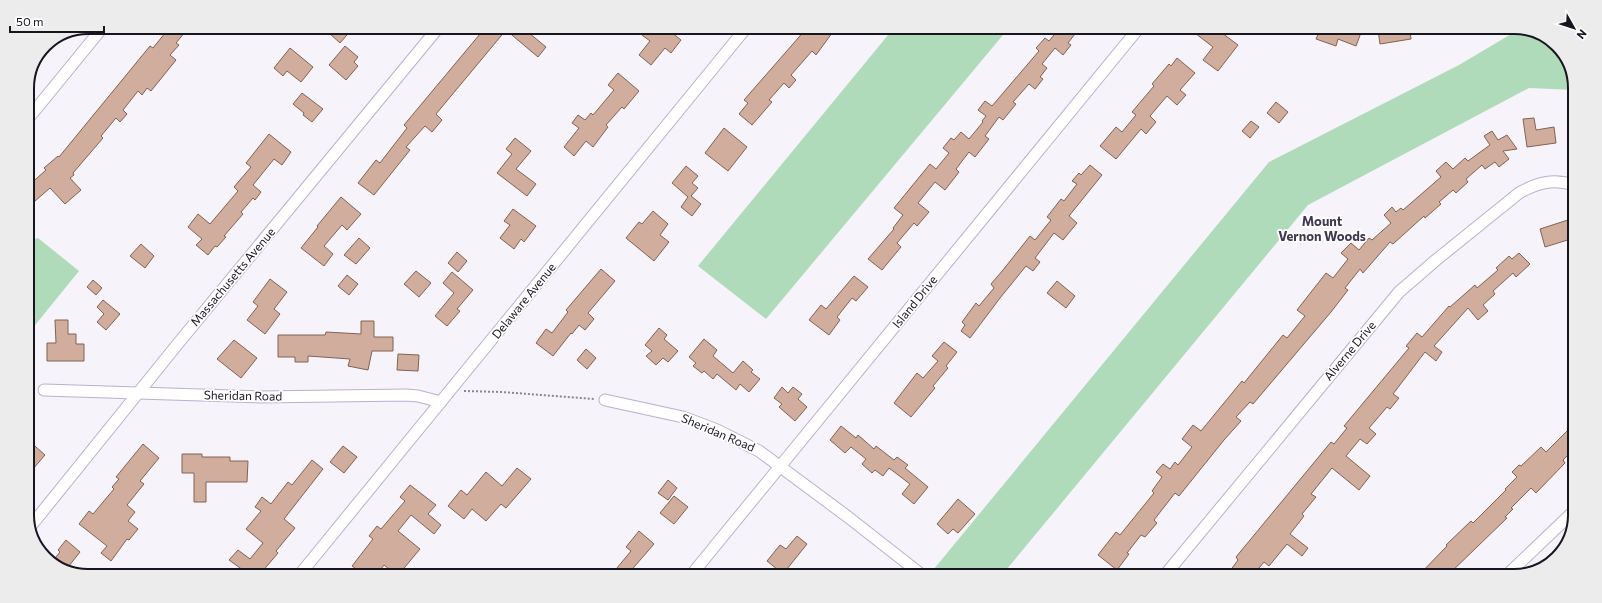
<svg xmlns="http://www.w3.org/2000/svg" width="1602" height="603" font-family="Commissioner,sans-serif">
	<rect width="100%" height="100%" fill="#f6f3fa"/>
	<g fill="#b0dbba">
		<polygon points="893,29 1008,29 766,319 698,266"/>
		<polygon points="1518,30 1534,30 1563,51 1575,83 1575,90 1529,88 1308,205 1002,575 929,575 1269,162 1459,65"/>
		<polygon points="38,238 79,271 27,335 27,242"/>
	</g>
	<g fill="#d0ad9c" stroke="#826252">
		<polygon points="170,27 189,27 176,43 179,45 170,55 176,60 151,91 147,88 142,95 138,91 123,110 127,114 120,122 116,118 101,136 103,138 73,173 74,175 70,178 81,190 65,204 50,188 27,208 27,187 46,170 44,168 58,156 59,157 150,46 153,48"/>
		<polygon points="334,28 353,28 340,43 329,33"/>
		<polygon points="485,28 523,28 546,47 538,57 506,30 436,114 442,120 432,132 425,126 406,147 410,150 374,195 358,183 376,160 380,163 407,128 404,125"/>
		<polygon points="648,28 653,28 658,32 661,28 666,28 681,40 671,53 665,48 651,65 639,55 650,41 642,35"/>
		<polygon points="806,29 835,29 816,55 812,51 791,75 796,80 789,88 784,83 769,100 772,102 752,125 739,114 748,103 744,100"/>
		<polygon points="1059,29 1070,29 1075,34 1068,43 1071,45 1063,55 1055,48 1042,64 1047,68 1040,77 1043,79 1035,89 1029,84 1013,102 1016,104 1003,120 999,117 985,136 989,139 975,157 969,152 956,169 959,172 945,190 935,182 918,203 929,212 917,226 914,223 897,243 901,247 882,270 868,259 894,229 893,228 903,215 894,208 930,164 936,169 949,153 943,148 951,138 954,140 961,132 969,139 983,122 982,121 986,116 978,110 985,101 992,106 1039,51 1036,48 1045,38 1049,41"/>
		<polygon points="1191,30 1218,30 1238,45 1218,71 1203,60 1213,47"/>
		<polygon points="1316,30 1362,30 1356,46 1338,39 1336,46 1316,39 1319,32 1316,31"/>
		<polygon points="1378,30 1410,30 1411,39 1380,44"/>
		<polygon points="345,46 358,57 354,62 358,66 346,80 329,65"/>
		<polygon points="290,48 313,67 301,82 287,71 283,76 274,68"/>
		<polygon points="1177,58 1195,73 1180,90 1186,95 1177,105 1167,96 1150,116 1156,122 1146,134 1141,129 1116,159 1100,146 1116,127 1122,132 1136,115 1132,112 1154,86 1152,84 1169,64 1171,66"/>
		<polygon points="618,73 639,91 624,109 622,107 606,125 608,127 593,147 586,141 574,156 564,147 579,128 572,123 578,115 585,120 591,113 593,115 614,90 608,85"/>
		<polygon points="302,93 323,109 312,122 303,115 304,113 293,104"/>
		<polygon points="1276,102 1288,112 1279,123 1267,113"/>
		<polygon points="1534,118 1536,130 1554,127 1556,143 1527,147 1523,119"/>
		<polygon points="1251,121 1259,127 1250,138 1242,131"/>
		<polygon points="724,128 747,147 728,171 705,153"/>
		<polygon points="1492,131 1498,140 1507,135 1517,149 1503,151 1509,159 1499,167 1495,162 1485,169 1482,165 1466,179 1468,182 1456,193 1453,190 1439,202 1441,204 1425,218 1424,216 1393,244 1390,242 1363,273 1360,269 1345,288 1348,290 1331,312 1253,404 1250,402 1236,417 1241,421 1224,440 1179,496 1175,493 1154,520 1157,523 1145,537 1141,535 1127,553 1129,554 1117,570 1098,555 1116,532 1120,535 1154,493 1152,491 1162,477 1156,472 1163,464 1170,469 1175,462 1178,465 1192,447 1182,439 1193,425 1201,431 1242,381 1244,383 1283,335 1287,338 1305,316 1297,310 1326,273 1333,278 1348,259 1341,253 1351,243 1359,250 1369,238 1372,240 1391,223 1384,215 1392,207 1396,212 1401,208 1403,210 1441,177 1436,171 1446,162 1453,169 1465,158 1468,161 1490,145 1484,136"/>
		<polygon points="269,134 291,152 282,165 274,159 253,185 261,192 255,200 253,198 241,212 243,214 224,236 226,237 217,247 215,246 208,255 196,245 202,239 188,227 198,214 210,224 238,191 234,187 251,167 246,163"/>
		<polygon points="515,138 531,151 516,169 536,184 527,196 497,173 512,154 506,149"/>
		<polygon points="1090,165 1102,175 1069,216 1077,223 1063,240 1054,233 1035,258 1040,262 1033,271 1026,266 1000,298 970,338 961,331 965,325 962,322 976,303 979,306 994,288 991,284 1003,270 1030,236 1035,240 1051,220 1047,217 1061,199 1064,201 1077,184 1072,181 1079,173 1081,175"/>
		<polygon points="686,166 698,176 692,183 698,188 691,196 701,204 692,216 681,207 688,197 672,183"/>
		<polygon points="341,197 361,214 347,230 342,225 324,246 333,254 324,266 301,248 318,227 317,226"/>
		<polygon points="513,209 536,226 524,242 521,239 514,249 500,238 510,225 504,221"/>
		<polygon points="653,211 668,224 660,235 669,242 654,261 626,238 639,222 642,224"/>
		<polygon points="1574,218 1574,238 1545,247 1540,229"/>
		<polygon points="359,238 370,248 356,264 344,255"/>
		<polygon points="141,244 154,256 145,268 130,256"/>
		<polygon points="457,252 467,261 458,272 448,263"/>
		<polygon points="1519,253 1530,264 1516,277 1513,273 1493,291 1495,294 1483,305 1488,311 1478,320 1468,308 1434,346 1442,352 1436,361 1425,352 1393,394 1399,398 1390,409 1387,407 1369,428 1376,434 1367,444 1360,439 1346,456 1370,476 1359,490 1332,468 1311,494 1316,497 1302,514 1304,516 1290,534 1308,548 1302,556 1287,544 1269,566 1264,562 1253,575 1227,575 1238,560 1236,557 1331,442 1334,444 1347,428 1344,426 1409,348 1406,346 1417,333 1422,337 1449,306 1450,307 1475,285 1477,288 1498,270 1496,268 1509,256 1512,259"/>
		<polygon points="601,269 615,281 588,313 594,319 585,330 579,325 572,334 571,333 553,356 536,343 546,329 552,333 568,312 566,310"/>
		<polygon points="416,271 431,283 419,297 404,284"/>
		<polygon points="452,272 473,290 457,309 460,311 447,326 435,316 454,293 443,283"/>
		<polygon points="347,275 358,284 349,295 338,286"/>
		<polygon points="854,276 868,287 856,301 852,298 837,317 840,320 829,335 809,320 821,305 826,309"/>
		<polygon points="270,279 287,292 274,309 280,314 265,334 247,320 258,306 253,302"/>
		<polygon points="93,280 102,288 96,295 87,287"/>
		<polygon points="1057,281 1075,296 1066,308 1047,293"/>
		<polygon points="103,300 120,314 106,330 97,322 104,314 97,307"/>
		<polygon points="55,320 68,320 68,334 76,334 76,344 84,344 84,361 47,361 47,343 56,343"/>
		<polygon points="361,321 374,321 374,337 393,337 393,351 372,351 368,370 348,366 350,359 308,356 308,362 295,362 295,357 278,357 278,335 325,335 326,332 361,334"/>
		<polygon points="659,328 667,335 664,339 678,351 668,362 663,358 656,365 646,356 652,351 645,345"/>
		<polygon points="704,339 717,350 713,356 733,373 743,361 753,370 751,372 760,379 749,392 740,384 736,390 717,374 713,379 704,371 702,373 693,366 696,363 689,357"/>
		<polygon points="234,340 257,358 241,378 217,359"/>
		<polygon points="944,342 957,352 946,366 948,368 933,386 935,388 911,417 894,403 917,373 923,378 938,361 932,356"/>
		<polygon points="586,349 596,358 587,369 577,360"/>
		<polygon points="398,354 419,355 418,371 397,370"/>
		<polygon points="782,387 788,393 793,387 802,394 798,399 807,407 795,421 779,407 782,404 774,398"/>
		<polygon points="841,426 856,438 858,435 874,449 876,446 894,460 897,457 908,465 905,468 928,487 914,504 902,494 910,484 889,468 883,476 875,470 872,473 862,464 866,459 851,447 845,453 830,440"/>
		<polygon points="1572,426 1572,451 1563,460 1565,463 1536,493 1531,488 1511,508 1513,509 1505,517 1507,518 1447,576 1418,576 1447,546 1446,545 1471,521 1473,523 1506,490 1505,489 1517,477 1512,472 1519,465 1521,466 1541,447 1546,452"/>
		<polygon points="27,439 45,455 27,476"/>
		<polygon points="143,444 159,458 140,481 144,484 127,505 135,512 128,521 138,529 129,540 127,539 111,561 101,553 107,546 79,524 89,511 93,514 114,489 112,487 119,479 116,477"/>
		<polygon points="343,446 357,457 344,473 330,462"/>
		<polygon points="182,454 202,454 202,457 230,457 230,461 248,461 247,482 206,482 206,502 194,502 194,473 182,473"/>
		<polygon points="312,460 323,469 284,519 295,528 276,551 278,553 261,573 247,573 229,560 238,550 250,559 263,543 246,529 261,511 255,507 262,497 271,504 288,482 292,485"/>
		<polygon points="517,468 531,479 506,508 501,504 486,521 472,509 464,519 448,506 461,490 467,495 486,472 502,486"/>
		<polygon points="668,480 677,488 668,500 658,493"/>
		<polygon points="410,485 436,505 428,514 441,525 434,534 411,515 398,531 420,549 400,573 394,573 384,565 378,573 362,573 352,566 373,539 369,536 377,526 381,529 405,501 400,497"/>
		<polygon points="674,496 688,507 674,524 660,513"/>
		<polygon points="958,499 975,514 958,533 953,529 948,534 937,524"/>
		<polygon points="639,531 654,544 628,574 612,574 631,551 626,547"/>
		<polygon points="797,536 807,544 783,574 767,561 780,545 786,549"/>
		<polygon points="66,540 80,552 65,571 52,562 60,552 58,550"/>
	</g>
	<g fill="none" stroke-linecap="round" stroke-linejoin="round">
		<g stroke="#baafd0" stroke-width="13">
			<g id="street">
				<polyline points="27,120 103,27"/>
				<polyline points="44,390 260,397 406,395 418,396 441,402"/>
				<polyline points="605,400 683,417 717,430 759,451 848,517 922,575"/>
				<polyline points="30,527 176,346 438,28"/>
				<polyline points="301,573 746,28"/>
				<polyline points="692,574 1138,29"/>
				<path d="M1165,575L1399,292L1436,260L1519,193C1537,183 1553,178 1574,185"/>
				<polyline points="1506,576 1572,513"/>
			</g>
		</g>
		<g stroke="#89868f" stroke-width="2" stroke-dasharray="2 2" stroke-linecap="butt">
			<polyline points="464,391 502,392 594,399"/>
			<polyline points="27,394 34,393"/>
		</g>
		<use href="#street" stroke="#fff" stroke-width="11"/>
	</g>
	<g text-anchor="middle" stroke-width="3.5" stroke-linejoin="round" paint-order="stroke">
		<g font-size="12" fill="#181420" stroke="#fff">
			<text transform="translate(233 277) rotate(-50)" y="4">Massachusetts Avenue</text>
			<text transform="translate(524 301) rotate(-51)" y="4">Delaware Avenue</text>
			<text transform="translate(915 302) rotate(-51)" y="4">Island Drive</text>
			<text transform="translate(1350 351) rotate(-50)" y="4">Alverne Drive</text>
			<text transform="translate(243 396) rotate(1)" y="4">Sheridan Road</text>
			<text transform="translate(718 433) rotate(23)" y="4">Sheridan Road</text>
		</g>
		<g font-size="13" font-weight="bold" fill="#413752" stroke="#fff">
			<text x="1322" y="226">Mount<tspan x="1322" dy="15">Vernon Woods</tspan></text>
		</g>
	</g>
	<path d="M0 0H1602V603H0ZM88 34H1514A54 54 0 0 1 1568 88V515A54 54 0 0 1 1514 569H88A54 54 0 0 1 34 515V88A54 54 0 0 1 88 34Z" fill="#edeced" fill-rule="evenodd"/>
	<path fill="none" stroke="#181420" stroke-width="2" d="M88 34H1514A54 54 0 0 1 1568 88V515A54 54 0 0 1 1514 569H88A54 54 0 0 1 34 515V88A54 54 0 0 1 88 34Z"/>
	<g transform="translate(1574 28) rotate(129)" stroke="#ffffff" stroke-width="3" paint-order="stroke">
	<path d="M0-3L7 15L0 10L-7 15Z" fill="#181420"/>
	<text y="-6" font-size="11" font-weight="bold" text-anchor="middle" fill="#181420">N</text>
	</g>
	<path d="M10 26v6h94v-6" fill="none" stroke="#181420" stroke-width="2"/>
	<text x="16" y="26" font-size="12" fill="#181420" stroke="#ffffff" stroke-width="3" paint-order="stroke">50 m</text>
</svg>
